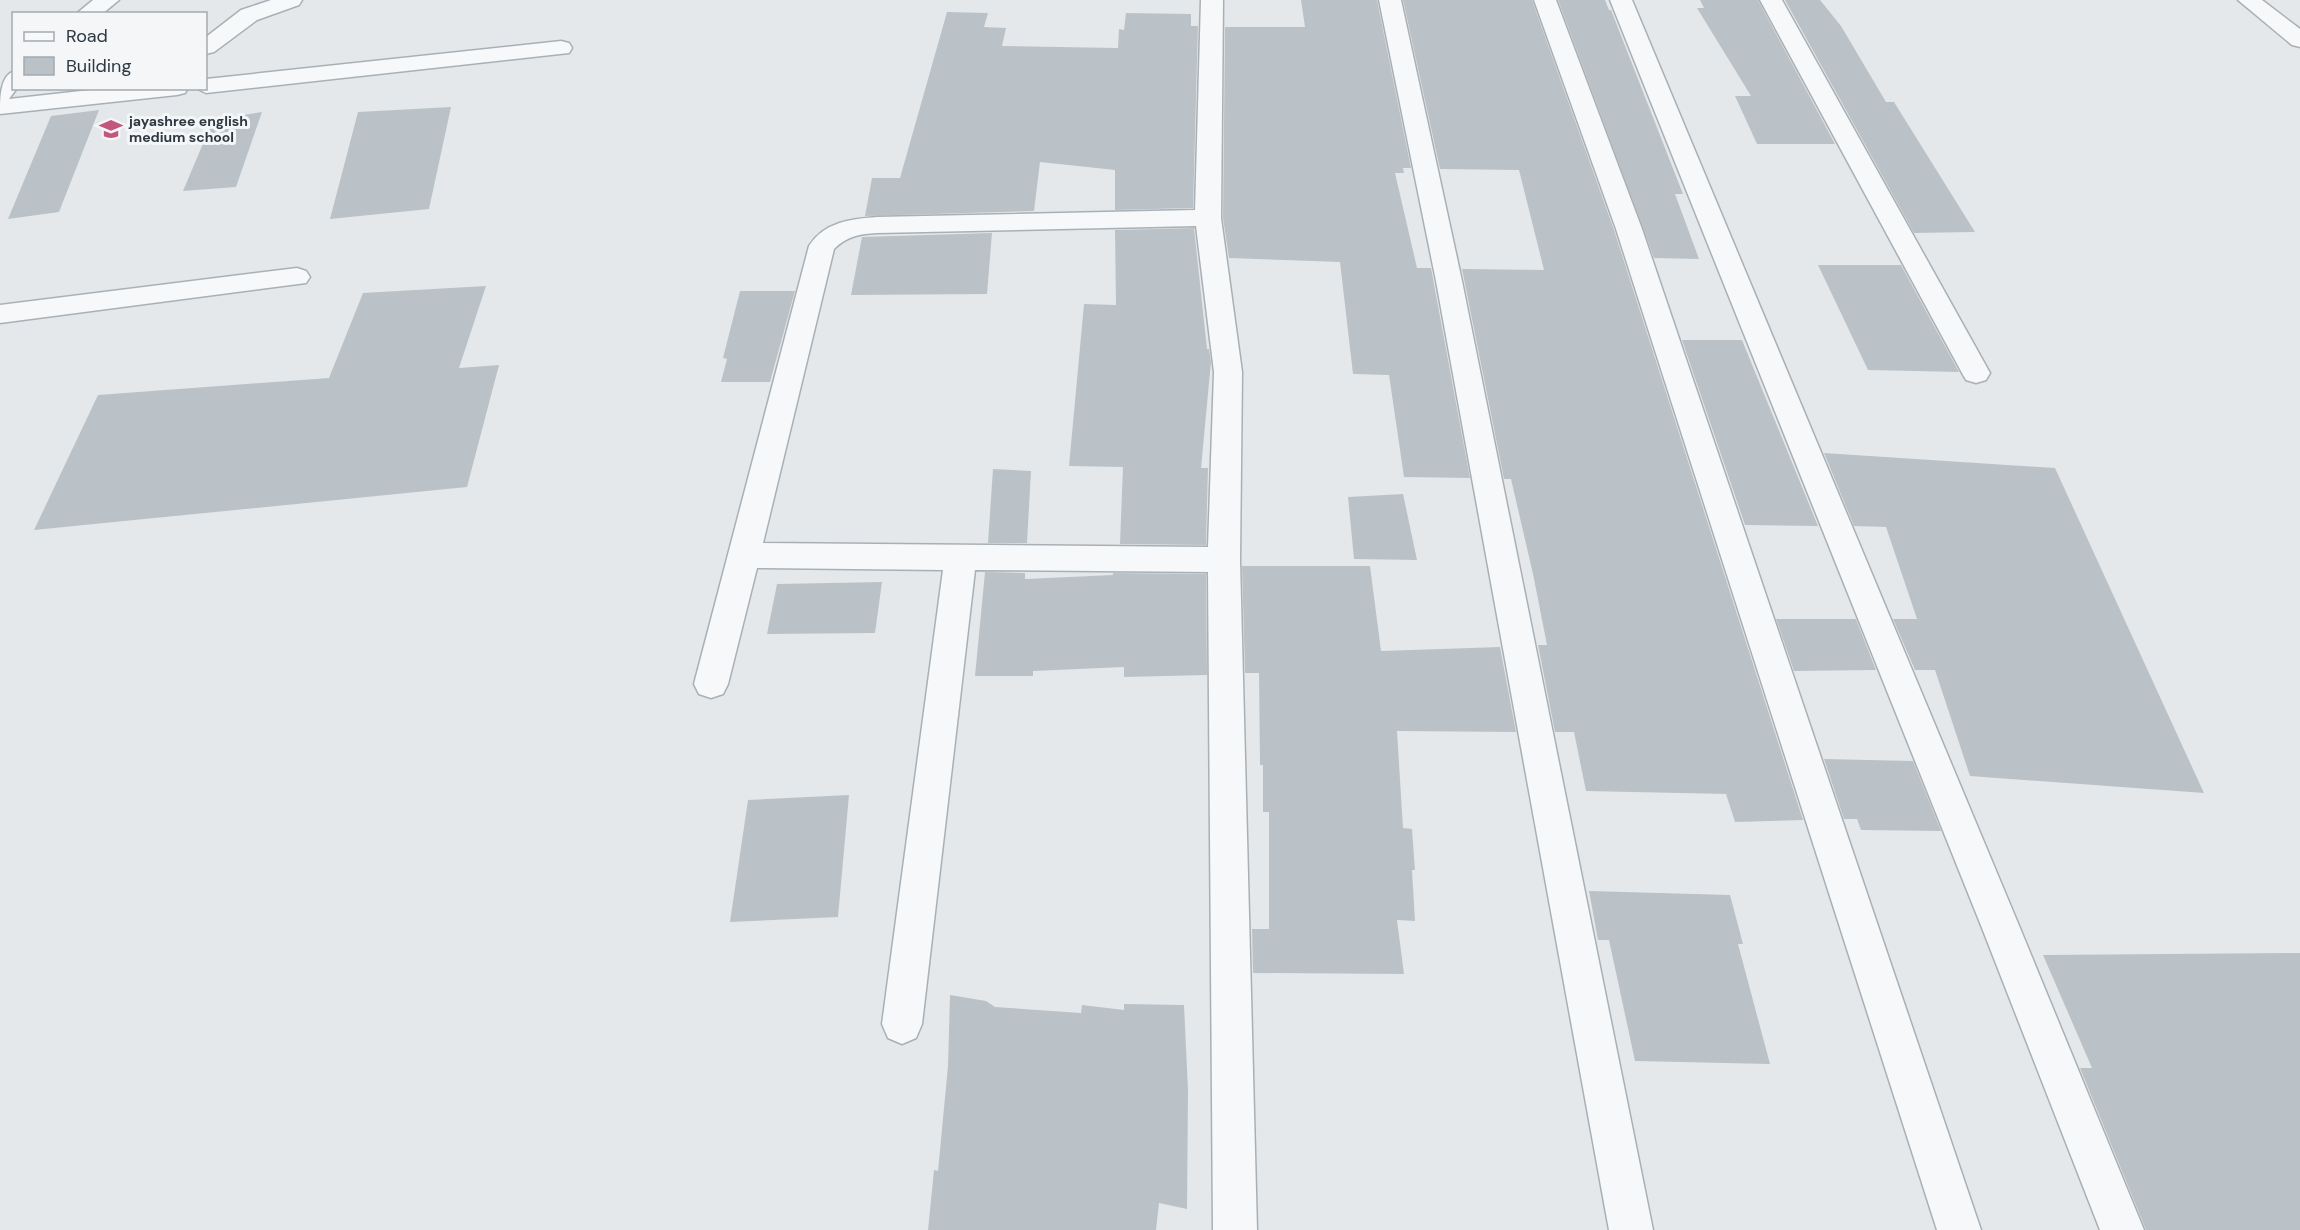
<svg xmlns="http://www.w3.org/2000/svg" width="2300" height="1230" font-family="'DM Sans',sans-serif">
	<rect width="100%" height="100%" fill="#e4e8eb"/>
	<g fill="#bbc2c7">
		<polygon points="1301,0 1377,0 1411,168 1403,168 1404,173 1395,173 1417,268 1431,268 1470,478 1404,477 1389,375 1353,374 1340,262 1229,258 1223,218 1225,27 1305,27"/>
		<polygon points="1403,0 1532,0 1614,230 1803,820 1735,822 1726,794 1586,791 1574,732 1555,732 1538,645 1547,645 1533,574 1511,479 1504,479 1462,269 1544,270 1519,170 1440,169"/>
		<polygon points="1558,0 1605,0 1609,10 1611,10 1683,194 1675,194 1699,259 1654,258"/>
		<polygon points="1700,0 1758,0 1835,144 1757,144 1735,96 1751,96 1697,8 1704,8"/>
		<polygon points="1785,0 1820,0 1841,26 1886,102 1894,102 1975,232 1914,233"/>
		<polygon points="947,12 988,13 984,27 1006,28 1002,46 1118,48 1119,29 1124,30 1126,13 1191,14 1191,26 1198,26 1193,208 1115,210 1115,170 1040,162 1034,211 865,216 872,178 900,178"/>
		<polygon points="451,107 429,209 330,219 358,112"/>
		<polygon points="99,110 59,212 8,219 51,116"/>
		<polygon points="262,112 236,187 183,191 213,120"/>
		<polygon points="1194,228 1207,349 1209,349 1211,362 1201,468 1208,468 1206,545 1120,544 1123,467 1069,466 1084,304 1116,305 1115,230"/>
		<polygon points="992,233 987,294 851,295 862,237"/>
		<polygon points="1818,265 1901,265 1959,372 1868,370"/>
		<polygon points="486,286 459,368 499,365 467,487 34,530 98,395 329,378 363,293"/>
		<polygon points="740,291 795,291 770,382 721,382 727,359 723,358"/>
		<polygon points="1682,340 1742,340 1818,526 1745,525"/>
		<polygon points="1824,453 2055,468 2204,793 1970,776 1935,670 1915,670 1893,619 1917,619 1886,527 1854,526"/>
		<polygon points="993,469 1031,471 1027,543 988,543"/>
		<polygon points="1403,494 1417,560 1354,559 1348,497"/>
		<polygon points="1242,566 1370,566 1381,651 1500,647 1516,732 1397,731 1403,828 1412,829 1415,870 1412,870 1415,921 1397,920 1404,974 1253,973 1252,929 1269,929 1269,812 1263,812 1263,765 1260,765 1259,673 1245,673"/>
		<polygon points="985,572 1025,573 1025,579 1113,575 1113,573 1206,574 1207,675 1124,677 1124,667 1033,671 1033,676 975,676"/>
		<polygon points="882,582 875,633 767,634 777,584"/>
		<polygon points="1776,619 1856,619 1876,670 1794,671"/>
		<polygon points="1824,759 1913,761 1941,831 1861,830 1857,819 1844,819"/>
		<polygon points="849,795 838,917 730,922 748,800"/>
		<polygon points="1589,891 1730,895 1743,944 1738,944 1770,1064 1635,1061 1609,940 1598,940"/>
		<polygon points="2300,953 2300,1230 2146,1230 2080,1068 2092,1068 2043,955"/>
		<polygon points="950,995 986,1001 995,1007 1081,1013 1082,1005 1124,1010 1124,1004 1184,1005 1188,1090 1187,1209 1159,1203 1156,1230 928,1230 934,1170 938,1171 948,1066"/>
	</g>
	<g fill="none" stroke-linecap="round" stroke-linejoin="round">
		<g stroke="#a9b0b5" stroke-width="3">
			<g id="minor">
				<polygon points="93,0 119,0 102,14 76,14"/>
				<polygon points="271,0 302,0 299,5 257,20 214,52 206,54 206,37 241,10"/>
				<path d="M1201,0H1223L1221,218L1242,372L1240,560L1257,1230H1213L1208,572L975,570L922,1024L916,1038L902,1044L888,1038L882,1024L943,570L757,568L728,684L723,694L711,698L699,694L694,684L809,246C824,222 851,219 877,217L1195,210ZM1196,226L1214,372L1208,547L763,543L834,249C847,236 860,234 877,233Z"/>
				<polygon points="1379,0 1401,0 1462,281 1653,1230 1609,1230 1436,281"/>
				<polygon points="1534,0 1556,0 1642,229 1981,1230 1937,1230 1616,229"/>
				<polygon points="1610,0 1632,0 2020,928 2144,1230 2100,1230 1982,928"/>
				<polygon points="1760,0 1782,0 1990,373 1986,380 1976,383 1966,380 1962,373"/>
				<polygon points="2238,0 2262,0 2300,29 2300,47 2292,45"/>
				<polygon points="561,41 569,43 572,48 569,53 206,93 196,88 206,88 206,79"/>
				<path d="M14,71V88H17L9,99L108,88H188L185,93L177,95L0,114C0,98 0,76 14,71Z"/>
				<polygon points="297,268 306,271 310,277 306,283 0,323 0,305"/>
			</g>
		</g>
		<use href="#minor" fill="#f6f8f9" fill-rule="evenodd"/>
	</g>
	<defs>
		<g id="school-bare" transform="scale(1.8)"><path d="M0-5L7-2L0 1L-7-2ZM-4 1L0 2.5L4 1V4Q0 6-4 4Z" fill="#c4557b" stroke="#f4f6f8" stroke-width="2.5" paint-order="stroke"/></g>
	</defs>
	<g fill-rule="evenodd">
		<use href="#school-bare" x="111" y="129"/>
	</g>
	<g text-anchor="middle" stroke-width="6" stroke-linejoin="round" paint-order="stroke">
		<g font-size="14" font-weight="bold" fill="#2d3842" stroke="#f4f6f8" text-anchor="start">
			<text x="129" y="126">jayashree english<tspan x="129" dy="16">medium school</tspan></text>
		</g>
	</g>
	<rect x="12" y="12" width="195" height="78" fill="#f4f6f8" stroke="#a4aaaf" stroke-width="1.5"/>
	<rect x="24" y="32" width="30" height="9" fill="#f6f8f9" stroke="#a4aaaf" stroke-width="1.5"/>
	<text x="66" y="42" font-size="18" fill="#2d3842">Road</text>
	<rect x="24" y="57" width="30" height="18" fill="#bbc2c7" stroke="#a4aaaf" stroke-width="1.5"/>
	<text x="66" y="72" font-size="18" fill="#2d3842">Building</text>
</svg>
